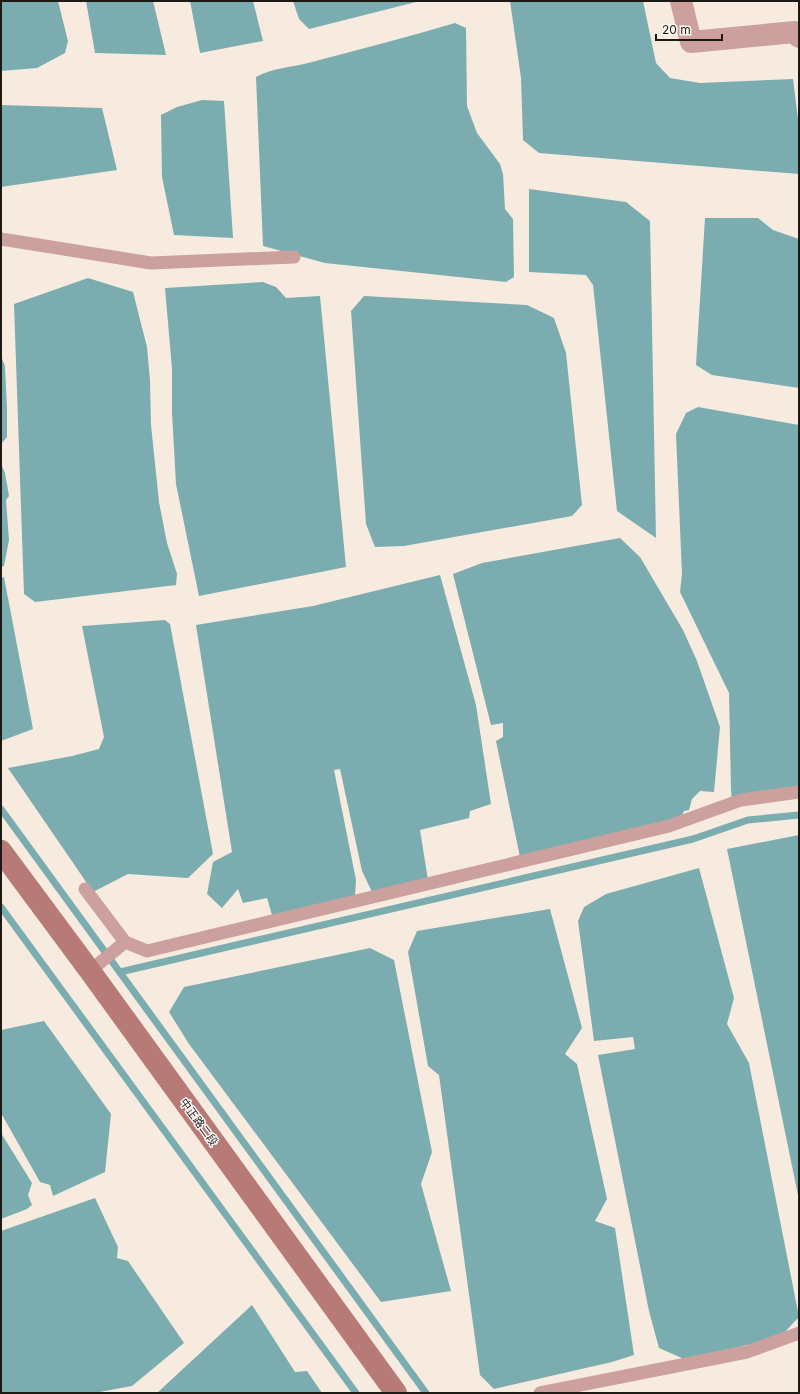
<svg xmlns="http://www.w3.org/2000/svg" width="800" height="1394" font-family="Inter,'Noto Sans TC',sans-serif">
	<rect width="100%" height="100%" fill="#f6ebde"/>
	<g fill="#7badb0">
		<polygon points="1,1 58,1 68,41 65,53 37,68 1,71"/>
		<polygon points="86,1 153,1 166,55 95,53"/>
		<polygon points="190,1 253,1 263,41 200,53"/>
		<polygon points="293,1 420,1 309,29 299,19"/>
		<polygon points="510,1 643,1 656,63 670,78 700,83 793,79 799,127 799,174 539,153 523,140 521,78"/>
		<path d="M455,23L466,28L467,106L477,133L500,164L503,174L505,209L513,219L514,277L506,282L325,263L263,246L256,77C272,68 294,67 312,62C360,49 408,37 455,23Z"/>
		<polygon points="202,100 224,101 233,238 174,235 162,177 161,115 177,107"/>
		<polygon points="1,105 102,108 117,170 1,187"/>
		<polygon points="529,189 626,202 650,221 656,538 617,511 593,285 586,275 529,272"/>
		<polygon points="705,218 758,218 773,230 799,239 799,388 712,375 696,365"/>
		<polygon points="88,278 133,292 147,347 150,380 151,425 159,502 167,543 177,574 176,585 35,602 24,594 14,304"/>
		<polygon points="263,282 276,287 286,298 320,296 346,567 199,596 176,484 172,413 172,369 165,288"/>
		<polygon points="364,296 527,305 554,318 566,353 582,505 572,516 404,546 375,547 366,524 351,311"/>
		<polygon points="1,356 5,366 7,409 7,437 1,444"/>
		<polygon points="698,407 799,425 799,792 732,805 731,789 729,693 680,592 682,574 676,434 686,413"/>
		<polygon points="1,464 5,473 9,496 6,500 9,540 4,566 1,567"/>
		<polygon points="620,538 640,557 683,630 697,661 720,727 714,792 700,791 692,799 689,810 684,811 681,817 521,862 496,741 503,737 503,723 491,725 453,574 482,563"/>
		<polygon points="440,575 476,705 491,804 470,811 469,818 420,830 428,880 372,892 362,871 340,769 334,770 356,880 355,896 272,915 267,898 243,903 238,889 222,908 207,894 213,862 232,852 196,625 313,606"/>
		<polygon points="4,577 33,729 1,741 1,578"/>
		<polygon points="165,620 170,624 213,854 188,878 128,874 93,892 8,768 72,756 99,749 104,737 82,626"/>
		<polygon points="799,835 799,1200 727,849"/>
		<polygon points="699,868 734,998 727,1024 749,1063 799,1317 779,1338 684,1359 659,1348 649,1311 598,1055 635,1049 633,1037 594,1041 578,921 584,907 606,894"/>
		<polygon points="550,909 582,1028 565,1054 577,1064 607,1199 595,1221 615,1228 634,1355 612,1362 494,1389 480,1375 439,1075 428,1066 408,952 417,931"/>
		<polygon points="370,948 394,960 432,1152 421,1184 451,1291 381,1302 189,1044 169,1012 184,987"/>
		<polygon points="44,1021 111,1114 105,1172 53,1196 50,1185 40,1182 1,1113 1,1030"/>
		<polygon points="1,1133 32,1183 28,1195 32,1205 27,1209 1,1219"/>
		<polygon points="95,1198 118,1247 117,1258 128,1261 184,1343 132,1386 94,1393 1,1393 1,1231"/>
		<polygon points="252,1305 295,1372 307,1371 322,1393 157,1393"/>
	</g>
	<g fill="none" stroke-linecap="round" stroke-linejoin="round">
		<g stroke="#7badb0" stroke-width="7">
			<polyline points="1,809 426,1393"/>
			<polyline points="1,907 356,1393"/>
			<polyline points="120,972 693,839 748,820 799,815"/>
		</g>
		<g stroke="#cba09d" stroke-width="13">
			<polyline points="1,239 151,263 294,257"/>
			<polyline points="85,889 125,942 147,951 669,826 741,800 799,792"/>
			<polyline points="90,971 125,942"/>
			<polyline points="540,1393 747,1352 799,1333"/>
		</g>
		<polyline stroke="#cba09d" stroke-width="22" points="681,1 691,42 795,32 799,37"/>
		<polyline stroke="#b77a76" stroke-width="22" points="1,851 90,971 396,1393"/>
	</g>
	<g text-anchor="middle" stroke-width="3" stroke-linejoin="round" paint-order="stroke">
		<g font-size="11" fill="#1d1915" stroke="#fef9f4">
			<text transform="translate(199 1122) rotate(54)" y="4">中正路二段</text>
		</g>
	</g>
	<rect width="800" height="1394" fill="none" stroke="#1d1915" stroke-width="4"/>
	<path d="M656 34v6h66v-6" fill="none" stroke="#1d1915" stroke-width="2"/>
	<text x="662" y="34" font-size="12" fill="#1d1915" stroke="#fef9f4" stroke-width="3" paint-order="stroke">20 m</text>
</svg>
